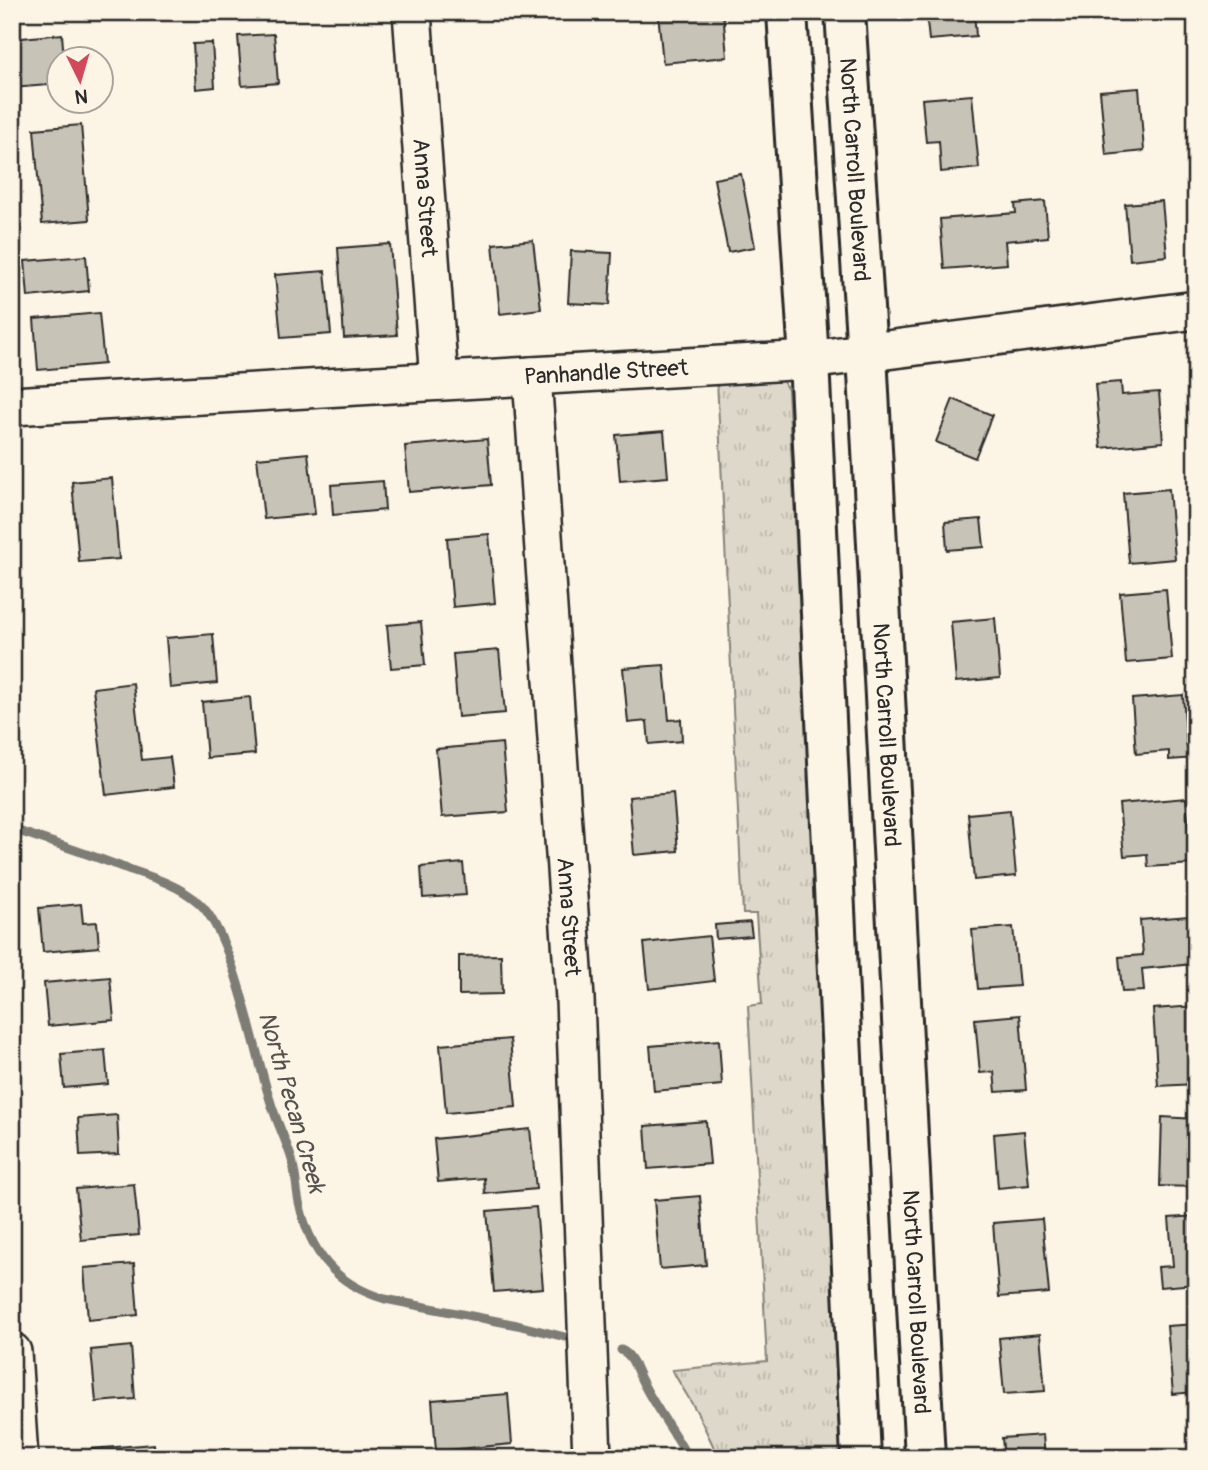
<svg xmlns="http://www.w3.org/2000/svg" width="1208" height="1470" font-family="Pangolin,sans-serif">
	<defs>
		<pattern id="grass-tufts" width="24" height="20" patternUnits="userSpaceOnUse" patternTransform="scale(1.75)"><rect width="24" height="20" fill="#ded8ca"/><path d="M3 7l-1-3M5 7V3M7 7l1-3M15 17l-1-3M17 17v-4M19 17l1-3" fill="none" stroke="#bfbaae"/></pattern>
	</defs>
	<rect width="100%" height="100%" fill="#fcf5e5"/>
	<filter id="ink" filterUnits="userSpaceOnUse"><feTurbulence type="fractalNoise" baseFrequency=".0143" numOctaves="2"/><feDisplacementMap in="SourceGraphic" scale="14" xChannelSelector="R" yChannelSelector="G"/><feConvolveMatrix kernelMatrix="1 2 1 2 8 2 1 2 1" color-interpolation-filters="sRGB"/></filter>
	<g filter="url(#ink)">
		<polygon fill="url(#grass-tufts)" stroke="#84827a" stroke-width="2" points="781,378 788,390 845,1458 719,1458 697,1412 672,1370 767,1361 748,1006 762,1004 756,914 743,914 717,380"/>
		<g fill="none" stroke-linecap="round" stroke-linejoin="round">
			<g stroke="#7d7b74" stroke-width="9">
				<path d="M12,829C49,841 86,853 122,867C148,876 178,884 199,903C233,933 255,1054 270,1100C276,1121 286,1140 292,1160C296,1174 296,1188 299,1202C310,1253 335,1284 385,1299L517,1325L565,1337"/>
				<path d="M621,1350C633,1355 636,1370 642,1381C655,1408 674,1431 688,1458"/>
			</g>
		</g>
		<g fill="#c8c3b7" stroke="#2b2b2b" stroke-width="2">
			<polygon points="723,12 727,57 663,63 658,13"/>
			<polygon points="926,12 974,12 976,36 929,40"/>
			<polygon points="62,34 64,60 60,60 60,84 12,88 12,39"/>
			<polygon points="274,34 278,83 242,86 238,36"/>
			<polygon points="212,43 215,87 196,89 193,44"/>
			<polygon points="1139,88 1144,151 1106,155 1100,91"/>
			<polygon points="972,95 979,168 941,172 939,141 926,142 922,99"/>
			<polygon points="81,125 89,220 42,224 34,129"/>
			<polygon points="741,174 755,247 728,252 714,179"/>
			<polygon points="1045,201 1048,237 1005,241 1007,264 944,269 940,219 1016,213 1015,204"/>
			<polygon points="1162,201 1167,256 1130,260 1125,204"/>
			<polygon points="533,240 541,309 500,314 493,244"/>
			<polygon points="390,244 397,335 344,338 338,248"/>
			<polygon points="571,251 612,253 609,305 568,303"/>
			<polygon points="86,256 89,291 28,297 25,261"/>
			<polygon points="325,271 331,334 281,338 275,275"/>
			<polygon points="99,313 104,364 38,370 34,319"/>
			<polygon points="1121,382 1122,395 1159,392 1163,442 1101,448 1095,384"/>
			<polygon points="953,399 992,415 975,458 936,442"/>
			<polygon points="664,431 668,477 620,481 616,435"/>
			<polygon points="487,439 491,485 409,492 405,446"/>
			<polygon points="308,453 315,514 264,519 257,458"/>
			<polygon points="112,478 119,559 79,562 72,482"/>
			<polygon points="383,481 385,510 333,515 331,485"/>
			<polygon points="1169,489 1175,559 1129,563 1123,493"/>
			<polygon points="981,519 984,547 947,550 945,522"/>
			<polygon points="489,534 495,603 453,607 447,538"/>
			<polygon points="1166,589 1172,659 1126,663 1120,593"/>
			<polygon points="995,618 1000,678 956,682 951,622"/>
			<polygon points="421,622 425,665 391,668 387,625"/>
			<polygon points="213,634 217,683 170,688 166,638"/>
			<polygon points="499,650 505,713 458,717 453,654"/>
			<polygon points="664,665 669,720 681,719 682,741 649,744 647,721 628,723 623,668"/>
			<polygon points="133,683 142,760 170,757 174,787 106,795 93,688"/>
			<polygon points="1183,695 1187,748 1196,747 1196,758 1169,760 1169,751 1136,754 1132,699"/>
			<polygon points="250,697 255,754 207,758 202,702"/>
			<polygon points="502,743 508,812 442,817 436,749"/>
			<polygon points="673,793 678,851 634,855 629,797"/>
			<polygon points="1186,798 1192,864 1148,867 1147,854 1124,856 1119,804"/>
			<polygon points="1010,810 1016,876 974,880 968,814"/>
			<polygon points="463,863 466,895 423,898 421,867"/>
			<polygon points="81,904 83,923 97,922 99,947 43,952 39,908"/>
			<polygon points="1189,916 1193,964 1142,969 1144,991 1122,992 1119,957 1143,955 1140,920"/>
			<polygon points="750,922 752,936 716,939 715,925"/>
			<polygon points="1013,927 1019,986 978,989 972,930"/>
			<polygon points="709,936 714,981 649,989 644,943"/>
			<polygon points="501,955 502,994 459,995 459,956"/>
			<polygon points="110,977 114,1020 48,1026 44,983"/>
			<polygon points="1196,1006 1196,1084 1158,1086 1153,1009"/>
			<polygon points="1020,1015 1026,1090 996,1092 994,1072 980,1073 975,1019"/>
			<polygon points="510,1039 516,1107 446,1113 440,1045"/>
			<polygon points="719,1040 722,1085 654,1091 650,1046"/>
			<polygon points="105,1050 108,1084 64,1088 61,1054"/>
			<polygon points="117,1115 119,1154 80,1156 78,1118"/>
			<polygon points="1162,1117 1196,1119 1196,1187 1160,1186"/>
			<polygon points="706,1121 710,1164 648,1169 645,1126"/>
			<polygon points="530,1129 536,1189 485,1194 484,1178 438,1182 434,1139"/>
			<polygon points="1024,1131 1029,1185 998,1188 994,1134"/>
			<polygon points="134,1184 139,1235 81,1240 76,1189"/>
			<polygon points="700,1196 706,1265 660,1269 654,1200"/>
			<polygon points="536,1207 543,1288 494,1292 487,1211"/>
			<polygon points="1196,1216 1196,1284 1160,1287 1158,1267 1173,1266 1169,1218"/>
			<polygon points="1042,1219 1049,1293 999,1297 993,1223"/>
			<polygon points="134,1264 138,1315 88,1320 84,1268"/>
			<polygon points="1196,1324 1196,1392 1173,1394 1167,1326"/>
			<polygon points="1040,1334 1045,1391 1004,1394 999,1338"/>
			<polygon points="131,1346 135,1399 96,1402 91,1350"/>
			<polygon points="508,1394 512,1444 436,1451 432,1400"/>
			<polygon points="1191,1419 1196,1419 1196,1458 1195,1458"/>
			<polygon points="1043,1435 1045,1458 1004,1458 1002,1438"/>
			<polygon points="154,1444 155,1458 91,1458 91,1449"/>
		</g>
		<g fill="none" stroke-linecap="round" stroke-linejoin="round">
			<g stroke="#2b2b2b" stroke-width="42">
				<g id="minor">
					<path id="s1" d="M412,12L439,381"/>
					<path id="s2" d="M532,376L575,999L592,1458"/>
					<path id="s3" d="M12,406L809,360L1196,310"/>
					<polyline points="12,1352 19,1458"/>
				</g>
			</g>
			<g stroke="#2b2b2b" stroke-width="44">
				<g id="secondary">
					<polyline points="787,12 809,360 861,1458"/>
					<path id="s4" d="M845,12L867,354L925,1458"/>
				</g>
			</g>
			<use href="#minor" stroke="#fcf5e5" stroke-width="37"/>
			<use href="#secondary" stroke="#fcf5e5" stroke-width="38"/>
		</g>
	</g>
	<g text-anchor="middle" stroke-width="5" stroke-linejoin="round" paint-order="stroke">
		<g font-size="23" fill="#2b2b2b" stroke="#fcf5e5">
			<text dy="8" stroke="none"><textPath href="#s4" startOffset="158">North Carroll Boulevard</textPath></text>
			<text dy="8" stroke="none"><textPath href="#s1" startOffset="186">Anna Street</textPath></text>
			<text dy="8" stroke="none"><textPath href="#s3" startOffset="595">Panhandle Street</textPath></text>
			<text dy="8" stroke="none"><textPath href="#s4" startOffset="724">North Carroll Boulevard</textPath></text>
			<text dy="8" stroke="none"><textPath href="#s2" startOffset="542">Anna Street</textPath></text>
			<text dy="8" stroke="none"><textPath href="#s4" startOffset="1292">North Carroll Boulevard</textPath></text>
		</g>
		<g font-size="24" font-style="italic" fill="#545350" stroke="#fcf5e5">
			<text transform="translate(292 1102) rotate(74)" y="8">North Pecan Creek</text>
		</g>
	</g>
	<rect width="1208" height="1470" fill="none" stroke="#fcf5e5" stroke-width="42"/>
	<rect x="21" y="21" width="1166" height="1428" fill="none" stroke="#2b2b2b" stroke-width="2.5" filter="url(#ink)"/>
	<g transform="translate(80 80) rotate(175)"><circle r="33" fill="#fcf5e5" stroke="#a8a49b" stroke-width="2"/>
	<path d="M0-5L12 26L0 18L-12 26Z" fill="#d1495b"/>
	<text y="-10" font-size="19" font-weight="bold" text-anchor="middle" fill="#2b2b2b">N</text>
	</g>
</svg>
